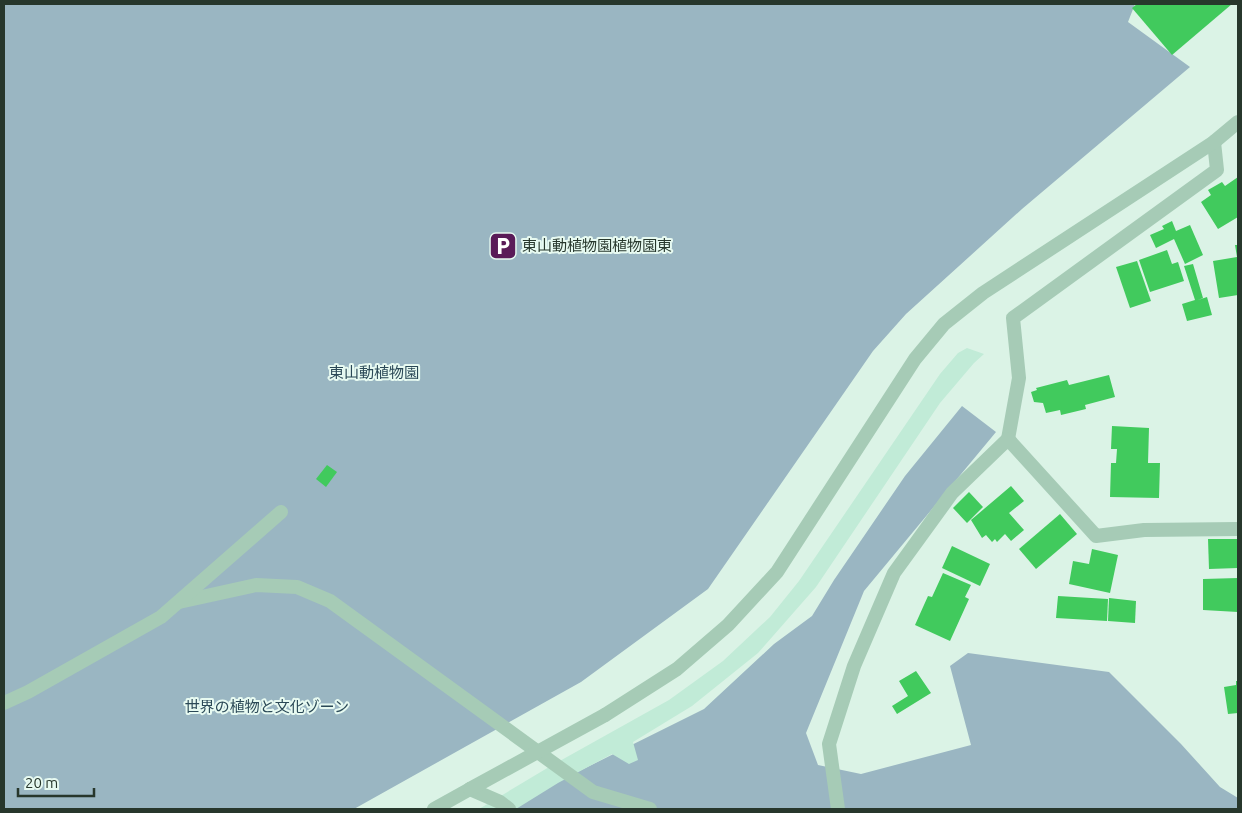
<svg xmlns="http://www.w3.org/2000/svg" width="1242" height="813" font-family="Ubuntu,'Noto Sans JP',sans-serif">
	<rect width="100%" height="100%" fill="#dbf3e6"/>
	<g fill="#9ab6c2">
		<polygon points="4,4 1135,4 1128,22 1190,67 1022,209 906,314 873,351 708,589 581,682 354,809 4,809"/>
		<polygon points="962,406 996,432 864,591 806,733 818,765 861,774 971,745 950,666 968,653 1109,672 1181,744 1220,787 1238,798 1238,809 503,809 704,709 774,644 812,616 834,580 905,476"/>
	</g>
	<polygon fill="#c1ebd7" points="967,348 984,354 974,363 940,403 816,587 758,653 692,706 633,742 638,760 629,764 612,754 558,783 516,809 479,809 549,767 669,700 723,661 770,617 799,581 940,374 958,353"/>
	<g fill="#41ca5d">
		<polygon points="1137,4 1232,4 1172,55 1132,8"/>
		<polygon points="1238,177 1238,217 1218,229 1201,202 1211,195 1208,190 1222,182 1225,186"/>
		<polygon points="1172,221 1176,231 1190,225 1203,255 1185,264 1174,239 1156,248 1150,235 1164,229 1162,226"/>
		<polygon points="1235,245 1238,245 1238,295 1219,298 1213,261 1237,257"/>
		<polygon points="1167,250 1172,264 1178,262 1184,281 1150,292 1139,260"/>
		<polygon points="1137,261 1151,301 1130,308 1116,267"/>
		<polygon points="1193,264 1203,298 1198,300 1207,297 1212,315 1187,321 1182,304 1195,300 1184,266"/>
		<polygon points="1109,375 1115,397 1085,405 1086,409 1061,415 1060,410 1046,413 1043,403 1034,402 1031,392 1037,390 1036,388 1067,380 1069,385"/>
		<polygon points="1112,426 1149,428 1148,463 1160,463 1159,498 1110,497 1111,463 1116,463 1117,449 1111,449"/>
		<polygon points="327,465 337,472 326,487 316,479"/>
		<polygon points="1011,486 1024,501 1009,513 1024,530 1011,541 1005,534 997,542 995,539 992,542 986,535 982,538 971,520"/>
		<polygon points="969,492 983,507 967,523 953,508"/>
		<polygon points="1060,514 1077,534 1036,569 1019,549"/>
		<polygon points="1208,539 1238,539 1238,568 1209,569"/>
		<polygon points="952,546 990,564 980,586 942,568"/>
		<polygon points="1092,549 1118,555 1110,593 1069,584 1073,561 1089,564"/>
		<polygon points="943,573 971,585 965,597 969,599 950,641 915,625 928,596 932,597"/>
		<polygon points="1238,578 1238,612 1203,610 1203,579"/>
		<polygon points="1058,596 1108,599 1107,621 1056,618"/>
		<polygon points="1109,598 1136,601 1135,623 1108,621"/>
		<polygon points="916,671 931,693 897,714 892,706 908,696 899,681"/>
		<polygon points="1236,681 1238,681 1238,713 1228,714 1224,687 1236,685"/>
	</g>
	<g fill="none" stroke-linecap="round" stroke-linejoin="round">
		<g stroke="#a6cbb6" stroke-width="14">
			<polyline points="1008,439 1019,378 1013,318 1217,170 1214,142"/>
			<polyline points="179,602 256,585 297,587 330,601 593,792 650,809"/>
			<polyline points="470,789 500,802 509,809"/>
			<polyline points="838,809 829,744 854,666 894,573 952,493 1008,439 1096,536 1144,530 1238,529"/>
		</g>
		<g stroke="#a6cbb6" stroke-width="14">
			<polyline points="4,703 28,692 161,617 281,512"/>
			<polyline points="605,715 677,669 728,625 777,572 915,359 944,324 983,293 1214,142 1238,122"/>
			<polyline points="434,809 470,789"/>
		</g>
		<polyline stroke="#a6cbb6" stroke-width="14" points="470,789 605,715"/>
	</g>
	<defs>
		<g id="parking-square" transform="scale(1.4375)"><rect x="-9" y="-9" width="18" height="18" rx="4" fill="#5a1b58" stroke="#e7faf1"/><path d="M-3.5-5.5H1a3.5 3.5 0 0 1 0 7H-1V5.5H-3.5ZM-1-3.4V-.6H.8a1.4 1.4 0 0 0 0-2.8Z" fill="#fff"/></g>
	</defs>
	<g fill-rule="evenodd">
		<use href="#parking-square" x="503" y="246"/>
	</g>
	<g text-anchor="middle" stroke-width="4" stroke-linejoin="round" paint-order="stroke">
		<g font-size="15" fill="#27372c" stroke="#e7faf1" text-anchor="start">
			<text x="522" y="251">東山動植物園植物園東</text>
		</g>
		<g font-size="15" fill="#2a4856" stroke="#e7faf1">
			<text x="374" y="378">東山動植物園</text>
			<text x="267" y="712">世界の植物と文化ゾーン</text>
		</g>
	</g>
	<rect width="1242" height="813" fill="none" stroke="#27372c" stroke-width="10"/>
	<path d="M18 788v8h76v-8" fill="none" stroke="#27372c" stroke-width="2.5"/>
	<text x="25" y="788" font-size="15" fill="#27372c" stroke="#e7faf1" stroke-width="4" paint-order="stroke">20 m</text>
</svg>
